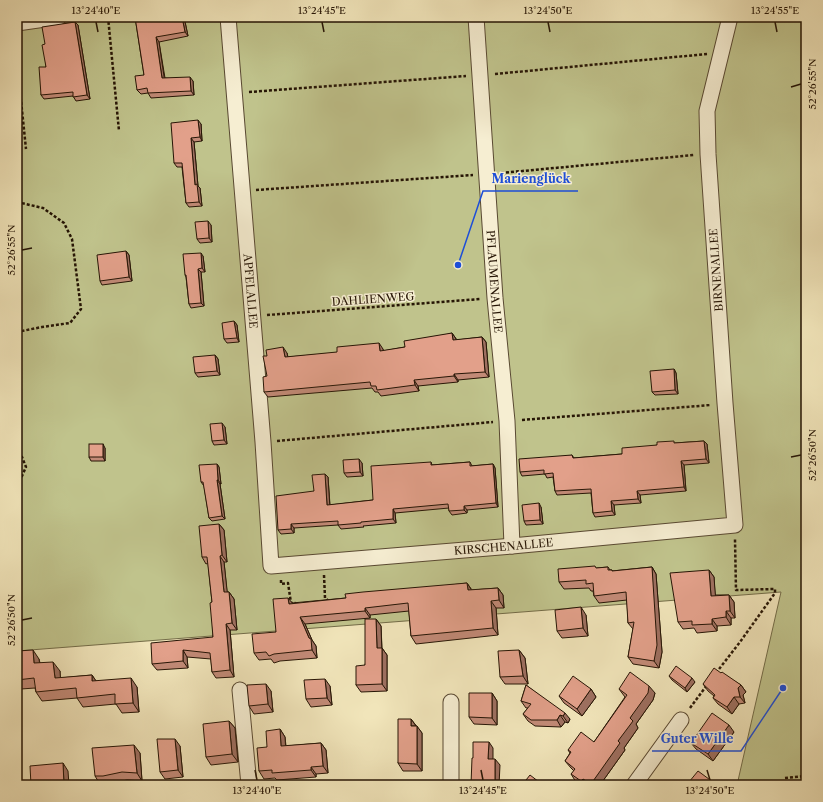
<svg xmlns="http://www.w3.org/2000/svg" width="823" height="802" font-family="'Libre Caslon Text',serif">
	<rect width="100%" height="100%" fill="#f1e5ba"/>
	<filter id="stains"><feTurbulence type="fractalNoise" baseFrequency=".005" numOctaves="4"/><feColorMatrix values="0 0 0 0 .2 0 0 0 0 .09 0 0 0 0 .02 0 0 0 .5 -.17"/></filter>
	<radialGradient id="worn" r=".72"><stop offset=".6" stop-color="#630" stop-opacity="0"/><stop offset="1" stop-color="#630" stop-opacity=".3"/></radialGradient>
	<polygon fill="#c0c38c" stroke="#736c48" points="108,17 806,17 806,785 737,785 781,592 17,651 17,30"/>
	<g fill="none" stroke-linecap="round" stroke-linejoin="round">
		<g stroke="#594932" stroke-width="17">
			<g id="minor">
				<path id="s1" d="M228,17L263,442L271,566L512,546L735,525L725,403L708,154L707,111L730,17"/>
				<path id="s2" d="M476,17L495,298L507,421L512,546"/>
				<polyline points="17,23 59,17"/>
				<polyline points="240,690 249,785"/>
				<polyline points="451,785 451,702"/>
				<polyline points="634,785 681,720"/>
			</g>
		</g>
		<g stroke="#261505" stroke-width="2.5" stroke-dasharray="3 2" stroke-linecap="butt">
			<polyline points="108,17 119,131"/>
			<polyline points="17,62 26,149"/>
			<polyline points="495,74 707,54"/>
			<polyline points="249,92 466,76"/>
			<polyline points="501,173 694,155"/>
			<polyline points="256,190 473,175"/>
			<polyline points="17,202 43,208 64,223 72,239 81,309 70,323 42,327 17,332"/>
			<polyline points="267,315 481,299"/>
			<polyline points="522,420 711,405"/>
			<polyline points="277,441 493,422"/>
			<polyline points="17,453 22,457 26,467 22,476 17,483"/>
			<polyline points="324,575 325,598 330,602"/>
			<polyline points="281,580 281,584 288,583 291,603 295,603 295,605"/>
			<polyline points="716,673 740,642 775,593 775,589 736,590 735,539"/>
			<polyline points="690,708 707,685"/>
			<polyline points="785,778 806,776"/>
		</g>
		<use href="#minor" stroke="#f6eed2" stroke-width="15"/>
	</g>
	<g fill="#c28a77" stroke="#261505">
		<polygon points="135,17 184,17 188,36 159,42 165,78 193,81 194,95 151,98 148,93 141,94 137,90 144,75"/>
		<polygon points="75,22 78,25 90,99 76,101 73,96 44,99 41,95 46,67 45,44"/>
		<polygon points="201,124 202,141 194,142 198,186 200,188 202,206 189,207 186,203 182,167 177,167 174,163"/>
		<polygon points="211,225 212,242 200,243 197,239"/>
		<polygon points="126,251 129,255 132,281 102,285 100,281"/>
		<polygon points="203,256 205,272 201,272 204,306 191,308 189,304 186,277 185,275"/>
		<polygon points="234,321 237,325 239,342 227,343 224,339"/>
		<polygon points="452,333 457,340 482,337 486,342 489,377 458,380 458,382 418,386 419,391 381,396 378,392 375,392 372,388 268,397 264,392 287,353 288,357 383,349 383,351 405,347"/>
		<polygon points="215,355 218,359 220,375 198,377 195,373"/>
		<polygon points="674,369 676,373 678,394 655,395 652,392"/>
		<polygon points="225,427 227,444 214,445 212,441"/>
		<polygon points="704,441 707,444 709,463 684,465 686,491 640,495 641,503 614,505 615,515 595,517 593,513 591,493 557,495 555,491 553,477 547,478 545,474 522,476 520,472 572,455 574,458 622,454 657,445 675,443"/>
		<polygon points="105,448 105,461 91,461 89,457"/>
		<polygon points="431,462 432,465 470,462 472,466 493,464 495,468 498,507 467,510 467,513 452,515 449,511 449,508 395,513 396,523 363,526 364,527 341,529 338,525 294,528 294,533 281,534 278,530 314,491 325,474 328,477 330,505 373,500"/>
		<polygon points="362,463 363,476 347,477 344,473"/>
		<polygon points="217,464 219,467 221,484 220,484 225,519 212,521 209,518 204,486 201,482"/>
		<polygon points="541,507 543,524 526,525 524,521"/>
		<polygon points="219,524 224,530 227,562 224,562 227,592 229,592 234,599 237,630 230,630 234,677 216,678 212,672 211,659 187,657 188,668 157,670 152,664 213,637 212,602 208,563 206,564 202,557"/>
		<polygon points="608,567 610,570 612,570 612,571 652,567 656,574 662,652 659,668 633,664 628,657 633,629 628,623 627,600 599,603 594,596 593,591 591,591 589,588 564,589 559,582 597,568"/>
		<polygon points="709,570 714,577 715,595 729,595 734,602 735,618 731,618 731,625 717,626 717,631 697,633 694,628 683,629 678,622"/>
		<polygon points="467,583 472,590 498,588 503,595 504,608 496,608 498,635 416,644 411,636 409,611 370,615 370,618 305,624 312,640 316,646 317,658 280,661 274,663 271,659 259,660 254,653 276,632 292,603 346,598"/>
		<polygon points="586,615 588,636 562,638 557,631"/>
		<polygon points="376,619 381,626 382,648 387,655 387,691 361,692 356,685 365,665"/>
		<polygon points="519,650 525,658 528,684 505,684 500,677"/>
		<polygon points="17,651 39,659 40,663 60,671 60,678 92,675 96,681 137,687 139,712 122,713 116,704 83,707 77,698 42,701 36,692 35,688 21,689 19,685 17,685"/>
		<polygon points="721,673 741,685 746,692 743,695 745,703 739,704 732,714 718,704 713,698 714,696 708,691 703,684"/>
		<polygon points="669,676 695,682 687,692 672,680"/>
		<polygon points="526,685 570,719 568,723 565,722 561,727 535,726 528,721 523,714 528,708 526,708 521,701"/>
		<polygon points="330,686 332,705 311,707 306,699"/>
		<polygon points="591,689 596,697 582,716 564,703 559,696"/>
		<polygon points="619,689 655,693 653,700 636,724 638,728 624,748 625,750 600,785 581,785 576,782 571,774 574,771 571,768 565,761 570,753 568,750 594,742 625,697"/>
		<polygon points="271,691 273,712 254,714 249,706"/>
		<polygon points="492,693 497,701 497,725 474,724 469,717"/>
		<polygon points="411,719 422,733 422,771 403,771 398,763"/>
		<polygon points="229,721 235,728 238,762 211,765 206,757"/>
		<polygon points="280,729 285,737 286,746 321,743 326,750 328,773 316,774 316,777 277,780 275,778 264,779 259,771 267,747"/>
		<polygon points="734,732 713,761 696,749 691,743"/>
		<polygon points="180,746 183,777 165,779 160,772"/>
		<polygon points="140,753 142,781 127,780 108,784 100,784 95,776"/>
	</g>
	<g fill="#9e7061" stroke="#261505">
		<polygon points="182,17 184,17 188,36 185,32"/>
		<polygon points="75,22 78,25 90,99 87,95"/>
		<polygon points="156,37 159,42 165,83 162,78"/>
		<polygon points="190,77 193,81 194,95 191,91"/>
		<polygon points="198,120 201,124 202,141 200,137"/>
		<polygon points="191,138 194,142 198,186 200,188 202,206 199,202 195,185"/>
		<polygon points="208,221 211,225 212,242 209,238"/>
		<polygon points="126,251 129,255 132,281 129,277"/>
		<polygon points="201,253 203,256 205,272 202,268"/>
		<polygon points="198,269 201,272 204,306 201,303"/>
		<polygon points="234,321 237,325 239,342 237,338"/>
		<polygon points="452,333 456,339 457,346 453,340"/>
		<polygon points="482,337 486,342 489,377 485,372"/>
		<polygon points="379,343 383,349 384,357 380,351"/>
		<polygon points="283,347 287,353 289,363 285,357"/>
		<polygon points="215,355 218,359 220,375 217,371"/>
		<polygon points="674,369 676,373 678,394 675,390"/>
		<polygon points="454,374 458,380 458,382 454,376"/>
		<polygon points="414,380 418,386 419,391 415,385"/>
		<polygon points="222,423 225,427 227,444 224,440"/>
		<polygon points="704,441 707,444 709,463 706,459"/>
		<polygon points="103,444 105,448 105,461 103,457"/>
		<polygon points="359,459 362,463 363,476 360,472"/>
		<polygon points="681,461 684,465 686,491 684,487"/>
		<polygon points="217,464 219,467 221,484 218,480"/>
		<polygon points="493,464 495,468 498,507 496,503"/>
		<polygon points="325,474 328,477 330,509 327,505"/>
		<polygon points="217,480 220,484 225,519 222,516"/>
		<polygon points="637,491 640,495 641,503 638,499"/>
		<polygon points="611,501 614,505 615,515 612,511"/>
		<polygon points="539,503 541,507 543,524 540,520"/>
		<polygon points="464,506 467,510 467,513 464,510"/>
		<polygon points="393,509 395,513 396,523 393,519"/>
		<polygon points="219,524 224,530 227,562 222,555"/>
		<polygon points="291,524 294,528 294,533 291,529"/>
		<polygon points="220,556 224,562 228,599 224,592"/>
		<polygon points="652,567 656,574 662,652 659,668 654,661"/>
		<polygon points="709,570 714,577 716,603 711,596"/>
		<polygon points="467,583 472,591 468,590"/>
		<polygon points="498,588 503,595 504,608 499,600"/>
		<polygon points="229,592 234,599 237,630 232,623"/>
		<polygon points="729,595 734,602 735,618 730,611"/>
		<polygon points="288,598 294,605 289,604"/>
		<polygon points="491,601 496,608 498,635 493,628"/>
		<polygon points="581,607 586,615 588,636 583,628"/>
		<polygon points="365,608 370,615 370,618 365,611"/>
		<polygon points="726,611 731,618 731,625 726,617"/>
		<polygon points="300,617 305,624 312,640 316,646 317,658 312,650 309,638"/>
		<polygon points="376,619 381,626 382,655 377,648"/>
		<polygon points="712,619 717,626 717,631 712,624"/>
		<polygon points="226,624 230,630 234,677 230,670"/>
		<polygon points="382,648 387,655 387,691 382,684"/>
		<polygon points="33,650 39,659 41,673 34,663"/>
		<polygon points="183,650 187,657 188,668 183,661"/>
		<polygon points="519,650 525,658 528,684 523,676"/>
		<polygon points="53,662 60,671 61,687 55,678"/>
		<polygon points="92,675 98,684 92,681"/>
		<polygon points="131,678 137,687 139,712 133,703"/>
		<polygon points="692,678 695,682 687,692 685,688"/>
		<polygon points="325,679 330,686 332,705 327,698"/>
		<polygon points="266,684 271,691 273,712 268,704"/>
		<polygon points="741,685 746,692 743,695 745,703 740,697 738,688"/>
		<polygon points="649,686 655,693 653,700 636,724 638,728 624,748 625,750 600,785 591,785 591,784 618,741 630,718"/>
		<polygon points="591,689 596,697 582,716 577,709"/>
		<polygon points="492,693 497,701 497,725 492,718"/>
		<polygon points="734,697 739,704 732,714 727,707"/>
		<polygon points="565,713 570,719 568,723 563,716"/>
		<polygon points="560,715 565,722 561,727 557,720"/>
		<polygon points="411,719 416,726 411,726"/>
		<polygon points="229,721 235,728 238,762 232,754"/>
		<polygon points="729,725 734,732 713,761 708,754"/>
		<polygon points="417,726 422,733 422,771 417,764"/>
		<polygon points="280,729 285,737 286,753 281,746"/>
		<polygon points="175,739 180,746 183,777 178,770"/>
		<polygon points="489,742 493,748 493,765 488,759"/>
		<polygon points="321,743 326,750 328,773 323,766"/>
		<polygon points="134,745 140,753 142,781 137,773"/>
		<polygon points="495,759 500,765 499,785 495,785"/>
		<polygon points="63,763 68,771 69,785 64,785"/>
		<polygon points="311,767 316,774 316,777 311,770"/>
		<polygon points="583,779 587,785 583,785 581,781"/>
	</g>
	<g fill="#e2a08a" stroke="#261505">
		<polygon points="135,17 182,17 185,32 156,37 162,78 190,77 191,91 148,93 147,88 137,90 135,76 144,75"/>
		<polygon points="75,22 87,95 73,97 73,92 41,95 39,67 46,67 42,45 45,44 42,27"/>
		<polygon points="198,120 200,137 191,138 195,185 197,184 199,202 186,203 182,163 174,163 171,123"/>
		<polygon points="208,221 209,238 197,239 195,222"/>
		<polygon points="126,251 129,277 100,281 97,255"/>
		<polygon points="201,253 202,268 198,269 201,303 189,304 186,275 185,275 183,254"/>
		<polygon points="234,321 237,338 224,339 222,323"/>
		<polygon points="452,333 453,340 482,337 485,372 454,374 454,376 414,380 415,385 377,390 376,386 371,386 370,382 264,392 263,377 267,376 263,356 267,356 266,350 283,347 285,357 337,352 337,347 379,343 380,351 405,347 404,341"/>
		<polygon points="215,355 217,371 195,373 193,357"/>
		<polygon points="674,369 675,390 652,392 650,371"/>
		<polygon points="222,423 224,440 212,441 210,424"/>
		<polygon points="674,441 674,443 704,441 706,459 681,461 684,487 637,491 638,499 611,501 612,511 593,513 591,489 555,491 553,473 544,474 544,470 520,472 519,459 572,455 573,458 622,454 622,448 657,445 657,442"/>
		<rect x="89" y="444" width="14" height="13"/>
		<polygon points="359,459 360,472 344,473 343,460"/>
		<polygon points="431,462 431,465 470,462 470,466 493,464 496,503 464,506 464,510 449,511 448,504 393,509 393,519 361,522 361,523 338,525 338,521 291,524 291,529 278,530 276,496 314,491 312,475 325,474 327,505 373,500 371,466"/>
		<polygon points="217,464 218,480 217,480 222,516 209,518 203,482 201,482 199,465"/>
		<polygon points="539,503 540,520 524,521 522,505"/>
		<polygon points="219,524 222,555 220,556 224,592 229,592 232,623 226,624 230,670 212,672 210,653 183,650 183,661 152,664 151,643 213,637 210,603 212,602 207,557 202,557 199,526"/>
		<polygon points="595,566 596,568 608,567 608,570 612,570 612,571 652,567 657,645 654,661 628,657 634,622 628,623 626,592 594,596 593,583 586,584 586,580 559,582 558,569"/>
		<polygon points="709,570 711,596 729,595 730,611 726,611 726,617 712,619 712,624 692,625 692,621 678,622 670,573"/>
		<polygon points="467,583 468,590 498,588 499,600 491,601 493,628 411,636 408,603 365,608 365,611 300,617 309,638 311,639 312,650 274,654 269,656 266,652 254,653 252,634 276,632 273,599 288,598 289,604 346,598 345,594 363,592"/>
		<polygon points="581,607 583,628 557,631 555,610"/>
		<polygon points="365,619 376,619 377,648 382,648 382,684 356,685 356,666 365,665"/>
		<polygon points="33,650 34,663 53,662 55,678 92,675 92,681 131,678 133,703 115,704 115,694 77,698 76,688 36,692 34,678 17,680 17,651"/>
		<polygon points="519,650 523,676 500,677 498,651"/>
		<polygon points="676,666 692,678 685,688 669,676"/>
		<polygon points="714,668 721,673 722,672 741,685 738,688 740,697 734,697 727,707 713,698 715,695 703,684"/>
		<polygon points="630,672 649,686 648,693 630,718 633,721 618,741 620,743 591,784 583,779 581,781 571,774 575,769 565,761 571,752 568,750 581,732 594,742 627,695 619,689"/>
		<polygon points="573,676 591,689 577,709 559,696"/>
		<polygon points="325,679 327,698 306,699 304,680"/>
		<polygon points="266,684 268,704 249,706 247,685"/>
		<polygon points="526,685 565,713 563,716 560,715 557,720 531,720 523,714 531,704 521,701"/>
		<polygon points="469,693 492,693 492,718 469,717"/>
		<polygon points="712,713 729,725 708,754 691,743"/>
		<polygon points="398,719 411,719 411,726 417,726 417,764 398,763"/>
		<polygon points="229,721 232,754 206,757 203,724"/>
		<polygon points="280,729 281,746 321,743 323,766 311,767 311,770 272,773 272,770 259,771 257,748 267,747 266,731"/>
		<polygon points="157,739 175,739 178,770 160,772"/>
		<polygon points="473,742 489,742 488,759 495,759 495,785 471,785 472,758 473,758"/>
		<polygon points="134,745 137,773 122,772 103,776 95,776 92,748"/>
		<polygon points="63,763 64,785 31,785 30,766"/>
		<polygon points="698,771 717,785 693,785 689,782"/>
		<polygon points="530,775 543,785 522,785"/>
	</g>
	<path fill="none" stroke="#261505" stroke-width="1.5" d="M96,22L98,32M322,22L324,32M548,22L550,32M775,22L777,32M791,87L801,84M22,250L32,248M791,457L801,455M22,620L32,618M255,770L257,780M481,770L483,780M707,770L710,780"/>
	<g text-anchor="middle" stroke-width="3" stroke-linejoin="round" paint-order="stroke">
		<g font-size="11" fill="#261505" stroke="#f6eed2">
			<text transform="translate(716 270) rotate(-94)" y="4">BIRNENALLEE</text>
			<text dy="4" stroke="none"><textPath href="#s2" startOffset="265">PFLAUMENALLEE</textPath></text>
			<text dy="4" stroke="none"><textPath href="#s1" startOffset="275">APFELALLEE</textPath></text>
			<text transform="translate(373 299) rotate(-4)" y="4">DAHLIENWEG</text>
			<text dy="4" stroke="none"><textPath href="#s1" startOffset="784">KIRSCHENALLEE</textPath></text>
		</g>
	</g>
	<path fill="none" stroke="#1d4ed8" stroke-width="1.5" d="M458 265L483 191H578M783 688L741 751H652"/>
	<g fill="#1d4ed8" stroke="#f6eed2" stroke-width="1.5">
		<circle cx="458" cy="265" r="4"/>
		<circle cx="783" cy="688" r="4"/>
	</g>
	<g font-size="12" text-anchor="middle" font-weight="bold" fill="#1d4ed8" stroke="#f6eed2" stroke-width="3" stroke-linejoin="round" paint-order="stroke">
		<text x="531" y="183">Marienglück</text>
		<text x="697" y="743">Guter Wille</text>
	</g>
	<rect width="823" height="802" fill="none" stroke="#f1e5ba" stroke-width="44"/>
	<rect x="22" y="22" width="779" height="758" fill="none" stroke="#261505" stroke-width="1.5"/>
	<g font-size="10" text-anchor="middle" fill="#261505">
		<text x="96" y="14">13°24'40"E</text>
		<text x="322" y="14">13°24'45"E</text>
		<text x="548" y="14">13°24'50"E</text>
		<text x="775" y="14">13°24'55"E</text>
		<text transform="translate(812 84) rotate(-90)" y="4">52°26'55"N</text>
		<text transform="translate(11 250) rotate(-90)" y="4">52°26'55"N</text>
		<text transform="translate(812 455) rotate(-90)" y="4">52°26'50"N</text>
		<text transform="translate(11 620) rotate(-90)" y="4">52°26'50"N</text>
		<text x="257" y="794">13°24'40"E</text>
		<text x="483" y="794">13°24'45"E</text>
		<text x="710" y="794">13°24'50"E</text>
	</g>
	<rect width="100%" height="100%" filter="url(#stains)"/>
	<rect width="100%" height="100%" fill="url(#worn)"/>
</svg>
